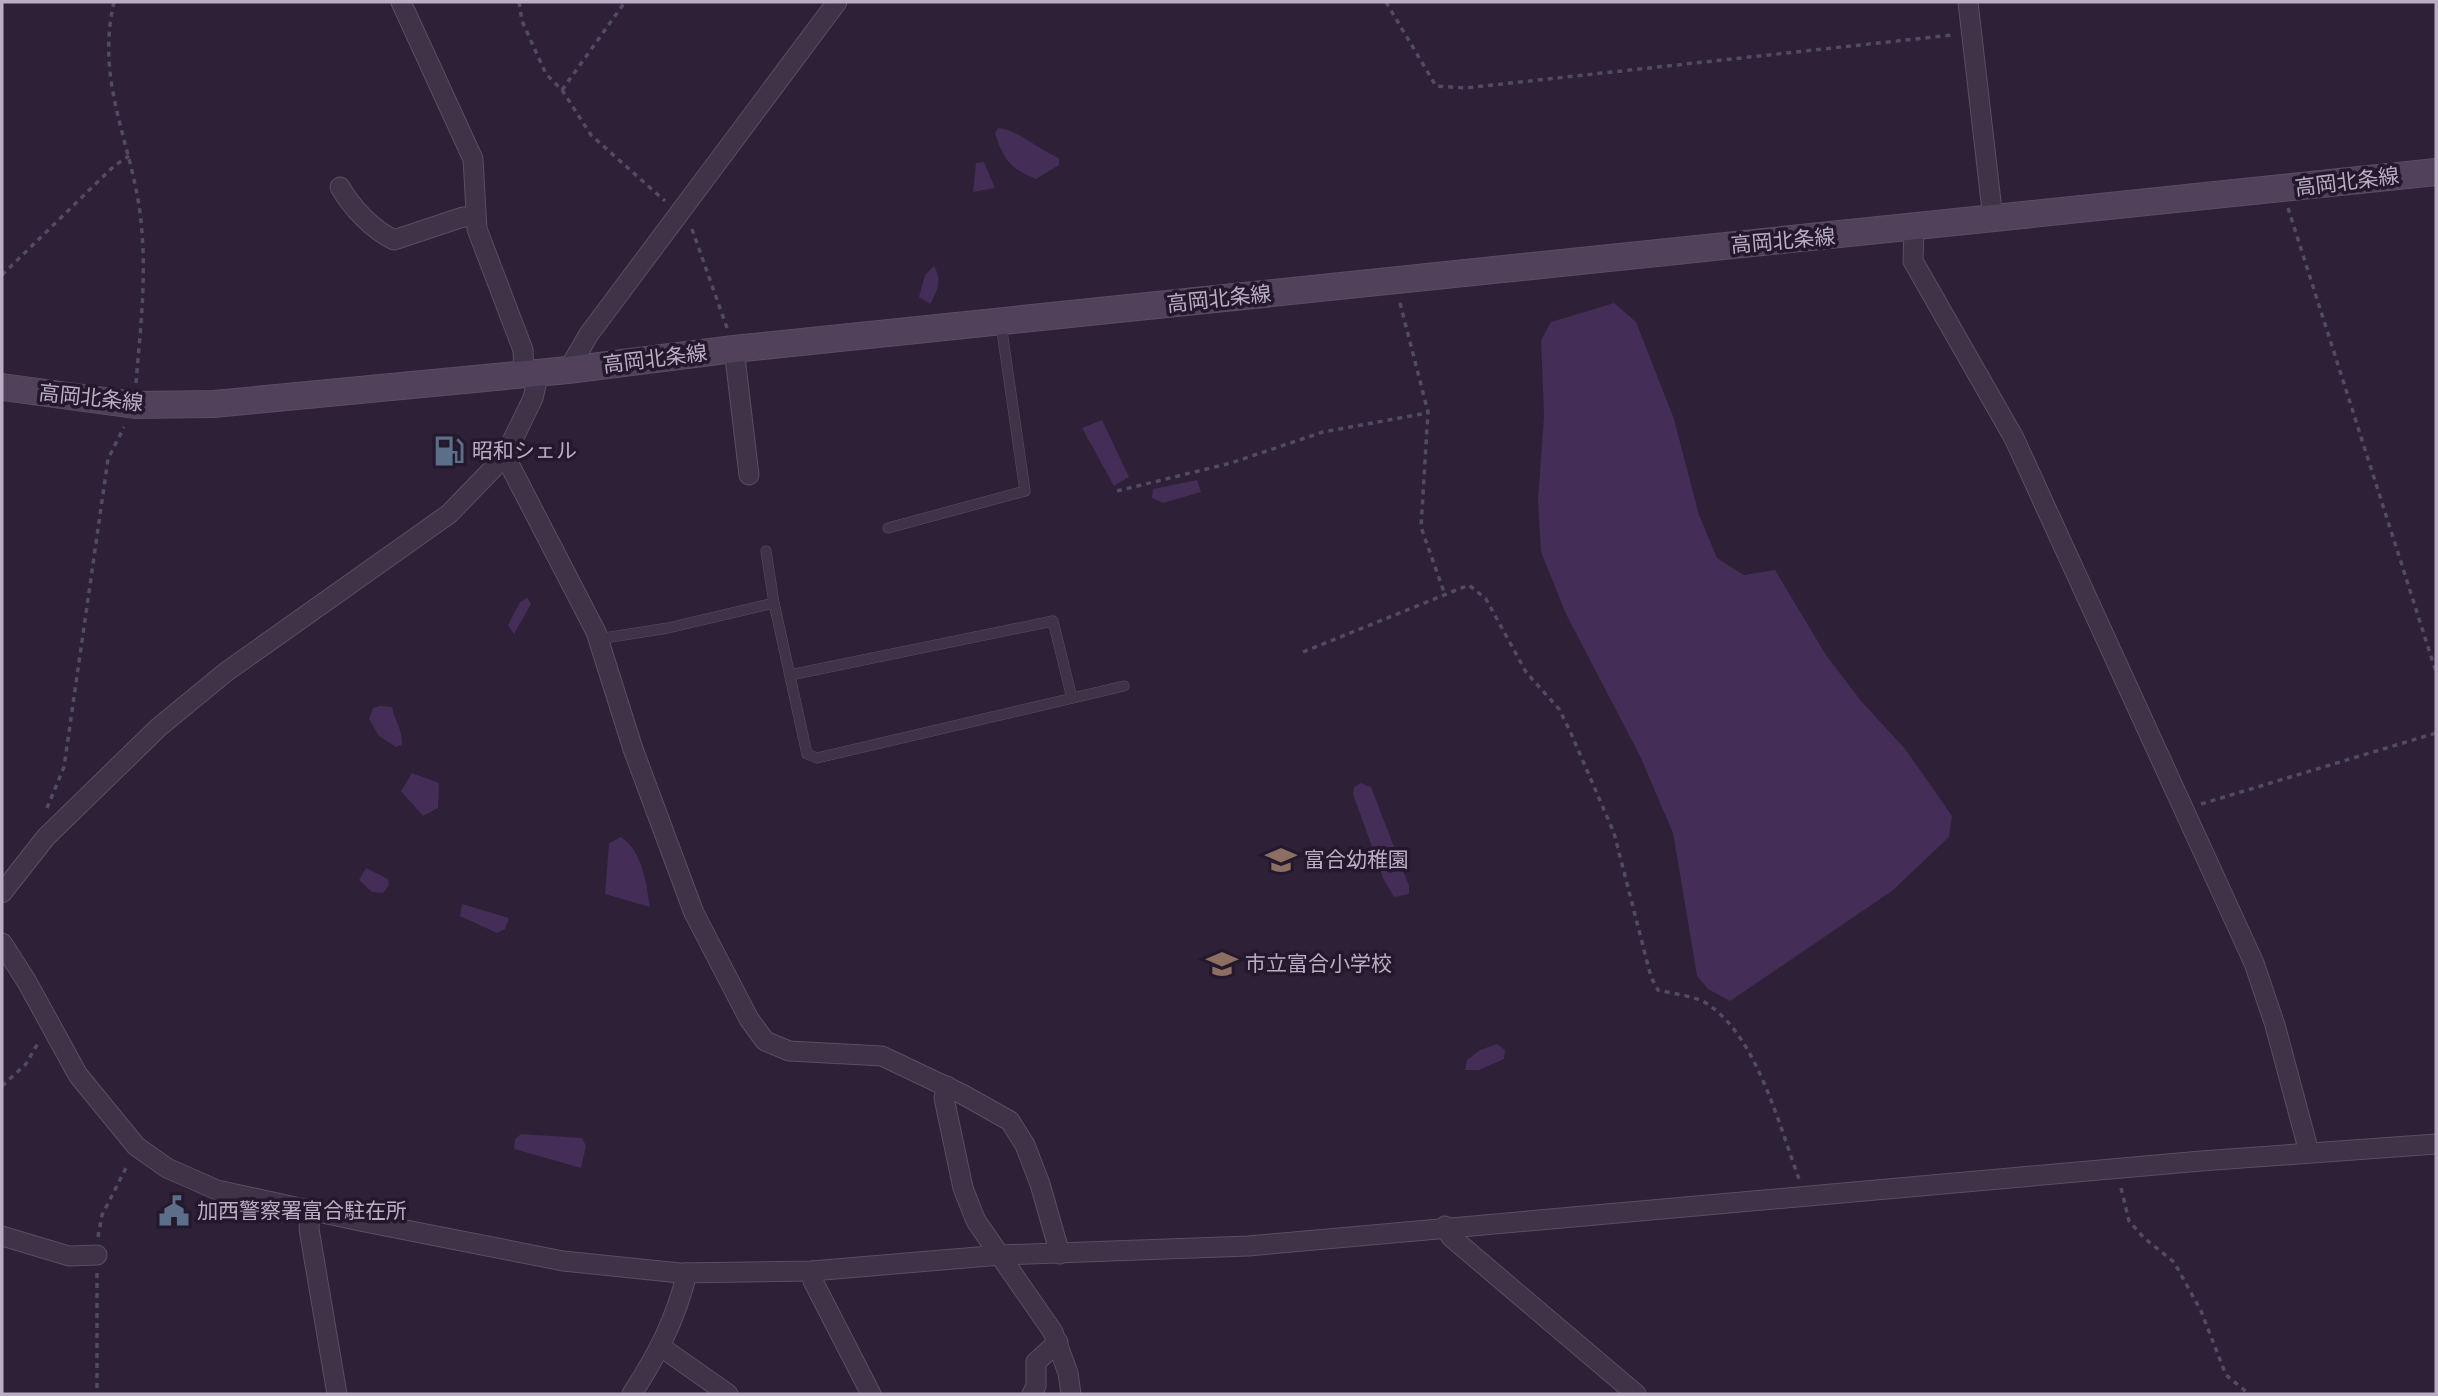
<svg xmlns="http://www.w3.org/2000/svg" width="2438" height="1396" font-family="Montserrat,'Noto Sans JP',sans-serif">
	<rect width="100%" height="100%" fill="#2d2037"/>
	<g fill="#442d56">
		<path d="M998,128C1017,129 1038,150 1059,158V165L1036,179C1011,169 1003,160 995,133Z"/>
		<polygon points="984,162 995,188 973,192 976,163"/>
		<path d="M934,266C942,280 938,290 930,304L919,297L925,275Z"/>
		<polygon points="1614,303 1636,322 1674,419 1699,515 1717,558 1744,575 1775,570 1826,655 1861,701 1906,750 1952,816 1949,837 1892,891 1730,1001 1708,989 1697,976 1673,833 1640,756 1566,614 1541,552 1538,500 1544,416 1541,340 1551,322"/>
		<polygon points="1102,420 1129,477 1114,486 1082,428"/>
		<polygon points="1197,480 1201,492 1163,503 1152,498 1153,489"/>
		<polygon points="527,598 531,604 514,634 508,625 520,602"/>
		<path d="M380,706L392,707C395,722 403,730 402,745L396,747L379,736L369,719L373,708Z"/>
		<polygon points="412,773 439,783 438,808 423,816 401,791"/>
		<polygon points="1361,783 1371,787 1409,886 1409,894 1394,897 1384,880 1353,794 1354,787"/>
		<path d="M621,837C643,852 646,883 650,907L605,894L609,843Z"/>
		<polygon points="366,868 388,879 389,885 383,893 372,892 359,880"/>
		<polygon points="462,904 509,918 505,929 497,933 460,916"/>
		<polygon points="1497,1044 1505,1050 1504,1059 1479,1070 1465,1070 1467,1060 1480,1050"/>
		<polygon points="521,1134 582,1138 586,1146 581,1168 514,1149 515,1139"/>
	</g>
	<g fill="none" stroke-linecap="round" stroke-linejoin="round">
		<g stroke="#5a4e62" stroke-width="11">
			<g id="service">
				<polyline points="888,528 1025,491 1001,324"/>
				<polyline points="766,551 774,603 807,754 817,758 1124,686"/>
				<polyline points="598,639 668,628 774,603"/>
				<polyline points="790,675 1053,621 1072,698"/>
			</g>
		</g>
		<g stroke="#5a4e62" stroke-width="21">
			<g id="minor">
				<polyline points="401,2 473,159 477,229 523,350 524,375"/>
				<polyline points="1968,2 1993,219"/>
				<path d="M340,187C352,208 372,229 394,240L463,217H474"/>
				<polyline points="1914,228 1913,261 2014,438 2254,963 2275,1025 2309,1152"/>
				<polyline points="734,349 749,475"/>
				<polyline points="568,370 589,334 837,2"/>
				<polyline points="505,456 596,632 633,749 694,913 749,1019 765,1041 789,1051 882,1056 962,1094 1010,1121 1025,1145 1040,1184 1060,1254"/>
				<polyline points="2,893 46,837 159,727 226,672 449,514 505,456 533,398 539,373"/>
				<polyline points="2,943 27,982 78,1075 136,1146 167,1168 217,1190 360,1221 563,1261 680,1273 812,1271 1001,1255 1248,1246 2201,1161 2436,1144"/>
				<polyline points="947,1086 944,1098 963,1188 976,1221 1053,1332 1068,1373 1071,1394"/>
				<polyline points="310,1210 309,1229 337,1394"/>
				<polyline points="1445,1226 1451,1237 1636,1394"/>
				<polyline points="2,1236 69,1256 97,1255"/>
				<polyline points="812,1271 813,1281 871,1394"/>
				<polyline points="661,1347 728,1394"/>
				<path d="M632,1394C657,1355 676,1319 687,1273"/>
				<polyline points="1032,1394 1036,1386 1036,1362 1058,1342"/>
			</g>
		</g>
		<g stroke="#5a4e62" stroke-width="28">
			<polyline id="secondary" points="2,387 135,405 214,404 568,370 734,349 2436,172"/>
		</g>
		<g stroke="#504c63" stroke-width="3.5" stroke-dasharray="5 5" stroke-linecap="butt">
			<path d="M114,2C94,88 137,150 142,233C146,283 140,334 136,383"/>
			<polyline points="519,2 522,21 546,74 562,90 591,135 665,201"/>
			<polyline points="1386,2 1436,86 1465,88 1952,35"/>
			<polyline points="562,90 625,2"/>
			<polyline points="2288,208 2436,672"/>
			<polyline points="692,229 727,328"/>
			<polyline points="2,275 114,166 129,156"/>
			<polyline points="1400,303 1428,412 1421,527 1445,595"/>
			<polyline points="1117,491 1231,463 1323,432 1427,413"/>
			<path d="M1303,652L1469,585L1486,599L1526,672L1559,709L1570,731L1614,833L1651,977L1658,990C1673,994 1697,996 1709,1005C1757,1038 1779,1125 1799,1179"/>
			<polyline points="2201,804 2436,733"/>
			<polyline points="47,808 64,767 108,459 124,427"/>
			<polyline points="2,1086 26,1064 38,1043"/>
			<polyline points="2121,1188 2129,1221 2144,1238 2174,1262 2201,1311 2226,1375 2249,1394"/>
			<polyline points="98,1237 102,1215 128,1164"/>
			<polyline points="97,1273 97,1394"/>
		</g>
		<use href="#service" stroke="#3f3347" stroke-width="10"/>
		<use href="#minor" stroke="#3f3347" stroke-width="19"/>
		<use href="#secondary" stroke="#51415a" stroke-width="26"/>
	</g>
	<defs>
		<g id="fuel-bare" transform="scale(2.415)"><path d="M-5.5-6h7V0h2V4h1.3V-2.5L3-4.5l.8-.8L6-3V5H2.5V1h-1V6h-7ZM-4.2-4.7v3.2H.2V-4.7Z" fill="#5c6f8a" stroke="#24192c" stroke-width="2.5" paint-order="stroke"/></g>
		<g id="school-bare" transform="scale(2.415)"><path d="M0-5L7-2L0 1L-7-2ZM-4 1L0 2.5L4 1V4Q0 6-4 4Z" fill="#8d6e63" stroke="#24192c" stroke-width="2.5" paint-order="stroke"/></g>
		<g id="civic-bare" transform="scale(2.415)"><path d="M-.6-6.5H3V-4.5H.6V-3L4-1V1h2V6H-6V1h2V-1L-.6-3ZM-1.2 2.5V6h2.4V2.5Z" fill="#5c6f8a" stroke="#24192c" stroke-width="2.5" paint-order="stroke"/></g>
	</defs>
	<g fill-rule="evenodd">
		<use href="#fuel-bare" x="449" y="451"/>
		<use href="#school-bare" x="1281" y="860"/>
		<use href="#school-bare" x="1222" y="964"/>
		<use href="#civic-bare" x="174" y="1211"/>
	</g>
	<g text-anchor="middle" stroke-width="7" stroke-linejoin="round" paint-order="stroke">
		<g font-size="21" fill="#bbadc4" stroke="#24192c">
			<text transform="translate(2347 182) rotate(-7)" y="7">高岡北条線</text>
			<text transform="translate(1783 241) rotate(-5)" y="7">高岡北条線</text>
			<text transform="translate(1219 299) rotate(-6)" y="7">高岡北条線</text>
			<text transform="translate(655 359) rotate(-7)" y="7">高岡北条線</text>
			<text transform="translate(91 398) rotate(6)" y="7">高岡北条線</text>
		</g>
		<g font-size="21" fill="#bbadc4" stroke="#24192c" text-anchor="start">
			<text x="472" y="458">昭和シェル</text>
			<text x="1304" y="867">富合幼稚園</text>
			<text x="1245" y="971">市立富合小学校</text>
			<text x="197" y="1218">加西警察署富合駐在所</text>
		</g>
	</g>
	<rect width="2438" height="1396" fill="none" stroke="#bbadc4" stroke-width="7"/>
</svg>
